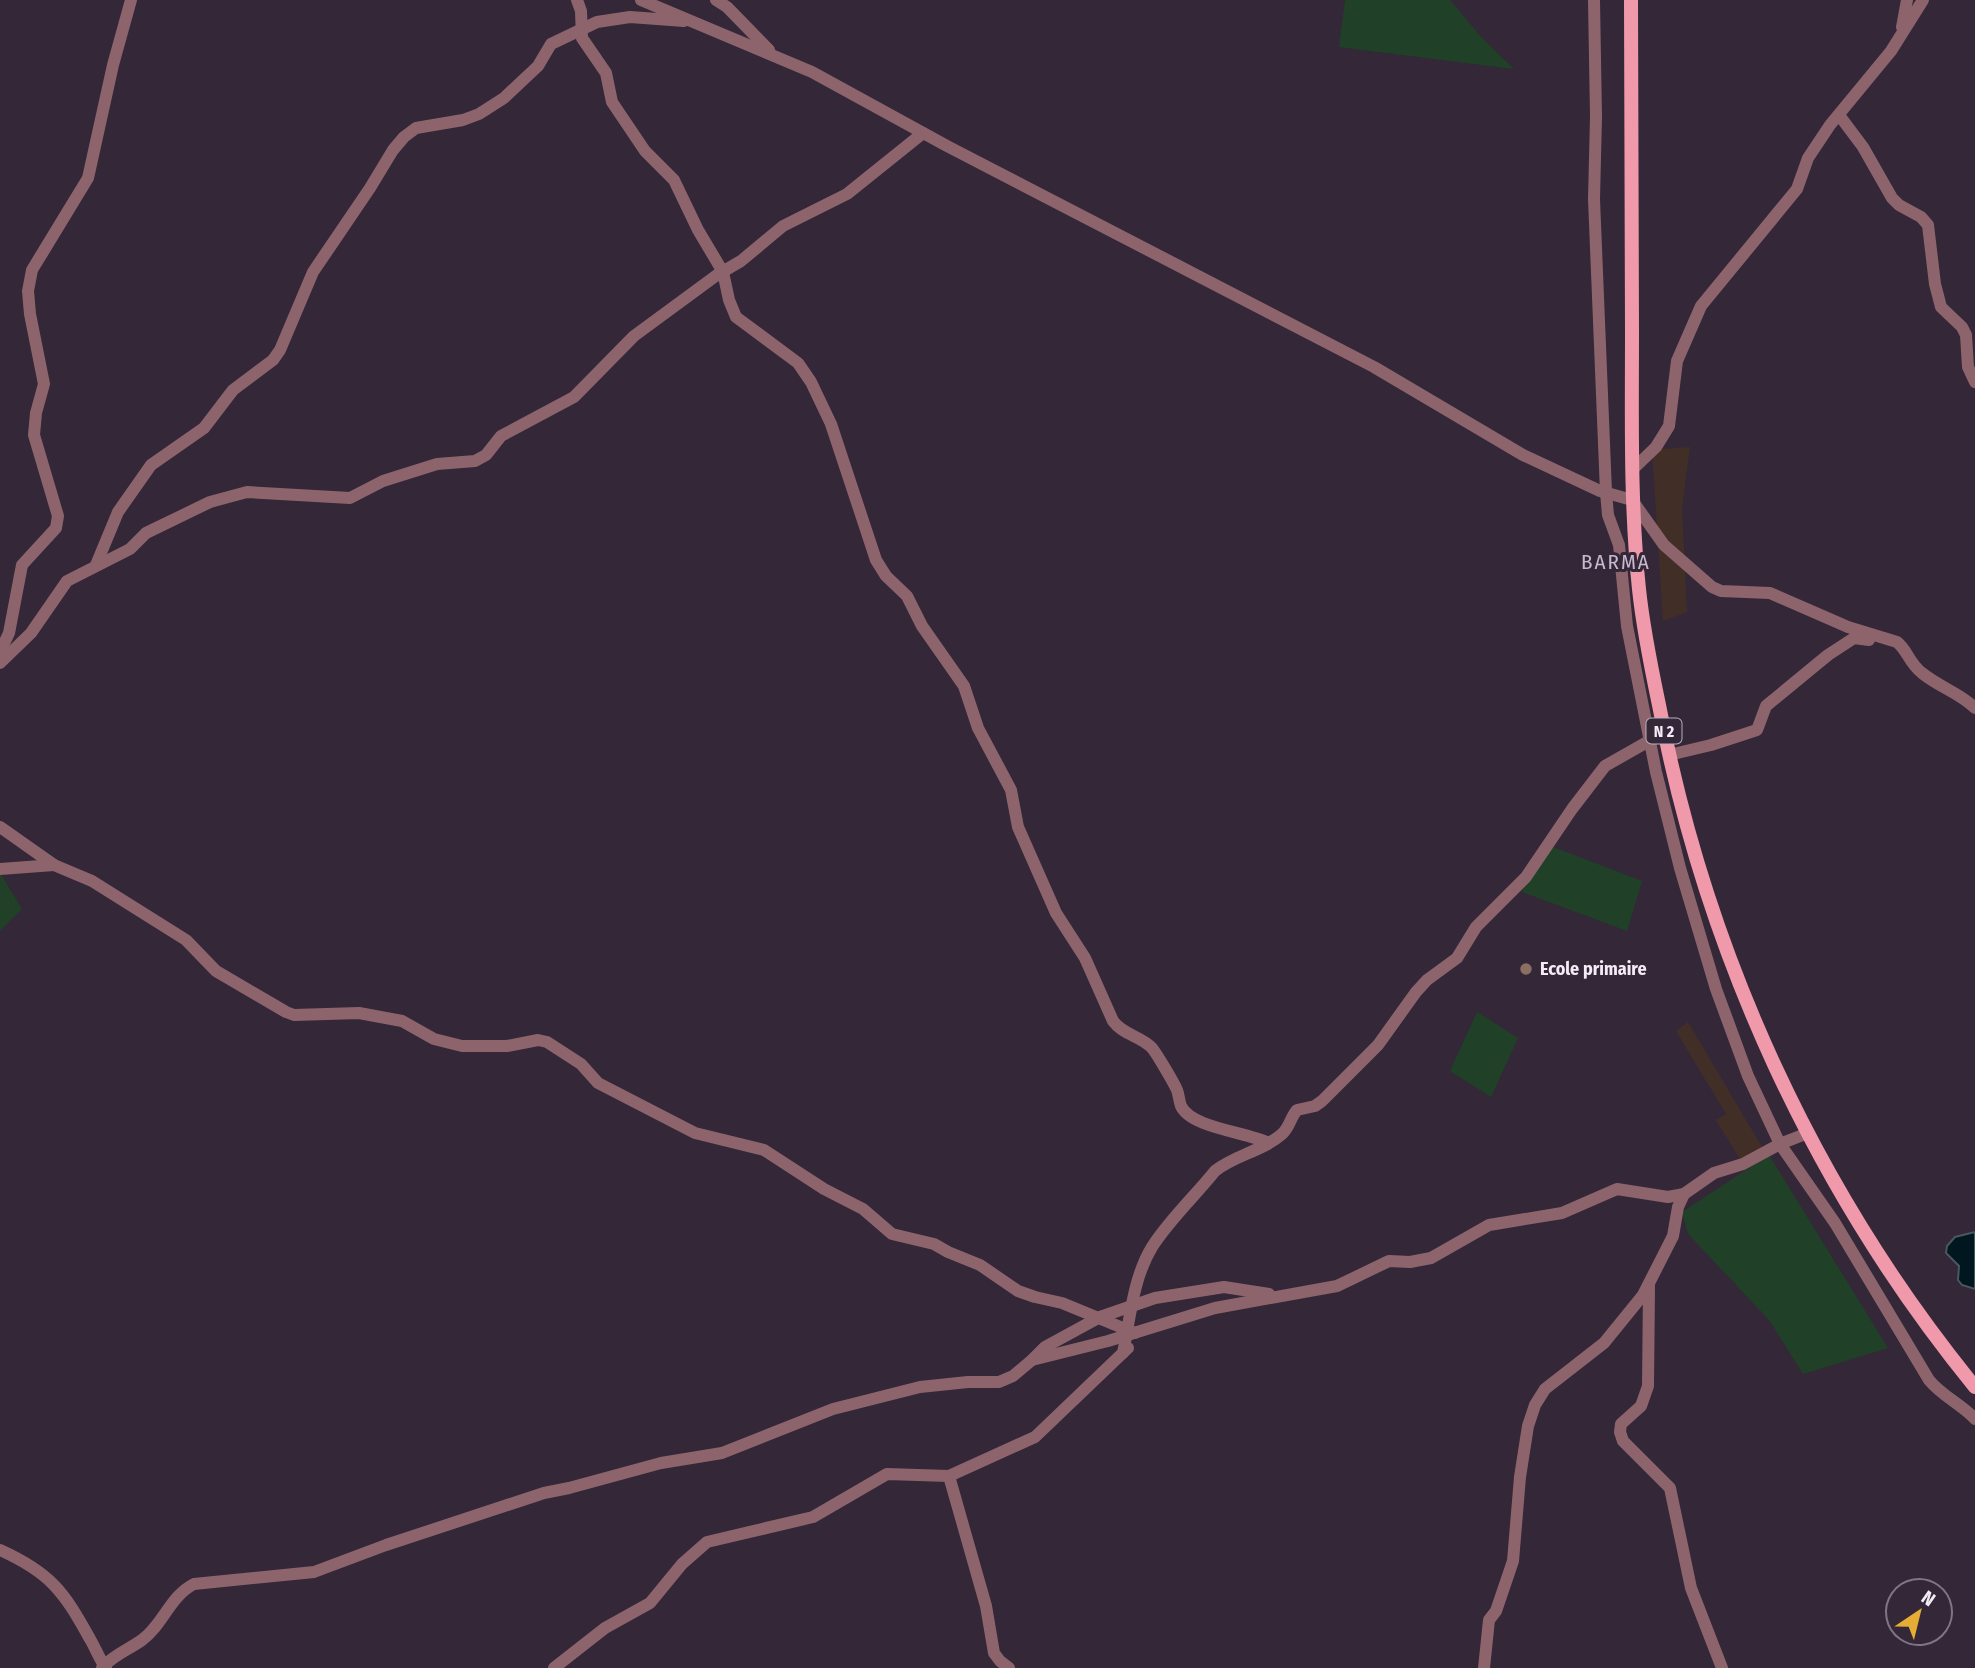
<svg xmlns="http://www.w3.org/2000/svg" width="1975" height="1668" font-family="'Fira Sans Condensed',sans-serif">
	<rect width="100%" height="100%" fill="#332738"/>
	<g fill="#412f27">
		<polygon points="1690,447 1682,508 1687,612 1663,621 1652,450"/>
		<polygon points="1688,1022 1765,1152 1743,1164 1716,1120 1726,1114 1676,1031"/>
	</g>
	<g fill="#204127">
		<polygon points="1345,0 1450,0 1482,38 1514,69 1339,47"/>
		<polygon points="1548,845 1642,881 1627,931 1522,892 1526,877"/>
		<polygon points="0,873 22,909 0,931"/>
		<polygon points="1477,1012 1518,1038 1491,1097 1450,1071"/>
		<polygon points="1769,1155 1888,1348 1803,1374 1769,1320 1688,1234 1682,1212"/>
	</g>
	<polygon fill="#00171f" stroke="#495760" stroke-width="2" points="1975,1232 1975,1289 1962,1285 1958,1280 1959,1266 1946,1253 1947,1246 1955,1237"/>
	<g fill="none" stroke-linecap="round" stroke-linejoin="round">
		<g stroke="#8e646c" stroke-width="12">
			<path d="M577,0L581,11L582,38L606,73L612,102L645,151L674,180L698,230L723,272L729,300L736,317L798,363L811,382L831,424L876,560L886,576L907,596L922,626L964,686L978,728L1011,790L1018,827L1056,913L1085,958L1113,1021C1123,1035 1141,1036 1152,1048C1157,1054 1174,1083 1177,1090C1179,1095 1179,1101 1181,1106C1191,1128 1247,1132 1269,1143"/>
			<path d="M641,0L812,72L947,146L1374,367L1523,455L1600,491L1632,500L1664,545L1712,587L1721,591L1770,593L1848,627L1897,642C1908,651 1909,663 1922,673C1939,687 1960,693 1975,708"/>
			<polyline points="716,0 727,7 769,50"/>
			<path d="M1594,0L1596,117L1594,199L1606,492L1608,515L1619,545L1627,626L1656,772L1680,868L1716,989L1748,1076L1780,1144L1835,1223L1929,1380C1942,1396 1961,1404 1975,1419"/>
			<polyline points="1902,27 1907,0"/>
			<polyline points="1839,115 1863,147 1892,198 1899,205 1921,217 1928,225 1935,284 1941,307 1962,327 1966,335 1968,367 1975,382"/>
			<polyline points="1632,470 1656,447 1669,426 1677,361 1701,306 1797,189 1808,158 1830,125 1891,51 1923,0"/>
			<polyline points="96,565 118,512 151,465 204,428 233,390 273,360 280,350 313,272 370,188 393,150 404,137 416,128 463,120 479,114 504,98 538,66 551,44 597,22 630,17 684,21"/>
			<polyline points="0,652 9,633 22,565 56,528 58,516 34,435 36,413 44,384 30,314 28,291 32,270 88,178 113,65 131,0"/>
			<polyline points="0,663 31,633 67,581 130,549 146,533 210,502 247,492 350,498 383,481 437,464 475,461 486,455 501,436 574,397 634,336 717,275 741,261 783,226 847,194 923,133"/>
			<polyline points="1669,755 1711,745 1757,730 1766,706 1828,655 1854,638 1869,640"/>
			<polyline points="0,827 54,865 92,881 186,940 216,971 286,1012 294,1015 359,1013 402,1021 434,1039 462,1046 507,1046 538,1040 547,1042 581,1064 598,1083 695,1133 764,1150 824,1189 863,1209 892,1234 934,1244 948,1252 980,1265 1018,1291 1035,1297 1062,1303 1135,1333"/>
			<polyline points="0,869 54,865"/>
			<polyline points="1649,1286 1648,1386 1641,1406 1621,1424 1620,1432 1623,1441 1670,1488 1691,1588 1722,1668"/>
			<path d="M1123,1353C1130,1319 1133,1278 1152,1247C1169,1220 1195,1196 1215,1171C1235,1155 1263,1151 1282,1134C1290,1127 1290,1118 1297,1110L1315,1106L1322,1101L1378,1045L1416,992L1427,980L1457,958L1476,927L1526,877L1572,809L1605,766L1649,741"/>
			<polyline points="1032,1360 1045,1347 1100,1317 1155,1298 1224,1287 1269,1294"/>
			<polyline points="949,1476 986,1606 994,1653 1000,1661 1009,1668"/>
			<path d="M0,1550C51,1573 64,1592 90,1639C96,1649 99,1659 106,1668"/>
			<path d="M102,1668C113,1655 128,1650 142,1640C163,1625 170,1596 194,1584L314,1572L386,1545L544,1493L569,1488L661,1463L722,1453L833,1409L920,1387L968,1382H999L1013,1376L1032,1360L1108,1341L1215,1308L1337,1286L1389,1261L1410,1262L1431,1258L1489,1225L1562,1213L1617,1189L1668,1197L1684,1194L1714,1173L1743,1164L1780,1144L1808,1133"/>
			<polyline points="554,1668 605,1628 650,1603 682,1564 707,1542 813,1517 887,1474 949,1476 1035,1437 1128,1348"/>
			<polyline points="1484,1668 1489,1620 1496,1611 1513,1561 1520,1477 1528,1426 1535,1405 1545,1389 1604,1343 1643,1295 1673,1236 1678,1207 1684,1194"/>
		</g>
		<path stroke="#f099ab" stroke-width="14" d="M1631,0C1631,111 1632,221 1632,332C1632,418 1630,503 1639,589C1643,628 1651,667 1659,705C1706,953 1815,1191 1975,1387"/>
	</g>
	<circle fill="#8d6e63" stroke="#332738" stroke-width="2.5" cx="1526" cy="969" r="7"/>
	<g text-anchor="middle" stroke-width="6" stroke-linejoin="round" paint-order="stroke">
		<rect fill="#332738" stroke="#b9b0bd" stroke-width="2" x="1646.5" y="718.5" width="35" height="25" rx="5"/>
		<g font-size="16" font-weight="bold" fill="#f3ebf6">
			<text x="1664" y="737">N 2</text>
		</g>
		<g font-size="18" font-weight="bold" fill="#f3ebf6" stroke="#332738" text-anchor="start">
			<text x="1540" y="975">Ecole primaire</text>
		</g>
		<g font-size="21" letter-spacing="2" fill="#c8b9cf" stroke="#332738">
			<text x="1616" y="569">BARMA</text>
		</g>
	</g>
	<g transform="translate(1919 1612) rotate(35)"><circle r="33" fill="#332738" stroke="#807584" stroke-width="2"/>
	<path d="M0-5L12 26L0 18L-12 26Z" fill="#e5ad35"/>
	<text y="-10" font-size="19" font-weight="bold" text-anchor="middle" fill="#f3ebf6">N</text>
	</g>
</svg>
